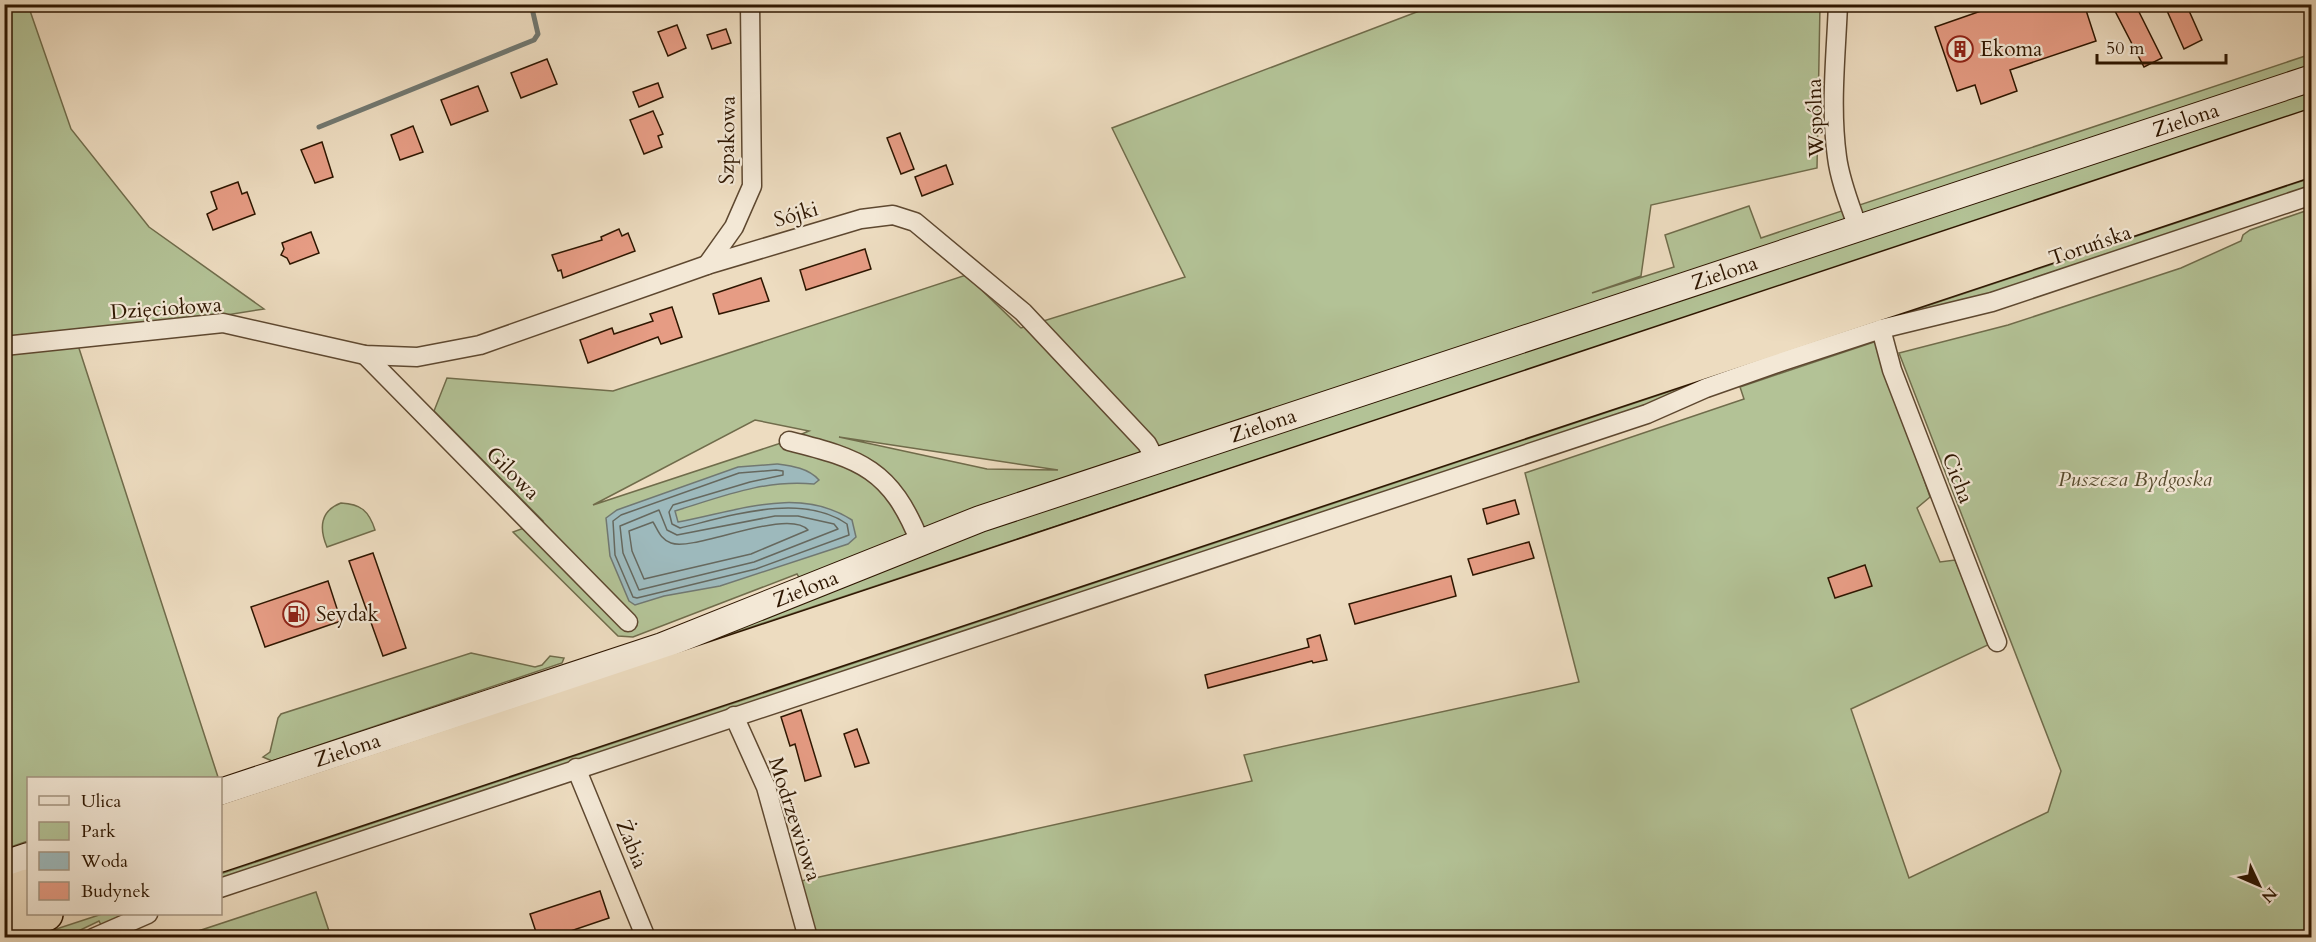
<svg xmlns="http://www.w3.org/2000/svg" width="2316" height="942" font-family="Cardo,serif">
	<rect width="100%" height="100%" fill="#eddcc0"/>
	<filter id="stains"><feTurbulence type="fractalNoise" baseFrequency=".00333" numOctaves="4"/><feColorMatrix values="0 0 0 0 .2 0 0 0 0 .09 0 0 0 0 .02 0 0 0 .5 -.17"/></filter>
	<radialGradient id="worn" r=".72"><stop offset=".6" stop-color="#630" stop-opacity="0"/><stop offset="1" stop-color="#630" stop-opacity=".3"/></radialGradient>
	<g fill="#b3c296" stroke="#706c4b" stroke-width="1.5" fill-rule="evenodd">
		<polygon points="4,5 28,5 71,129 149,227 264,309 76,339 218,777 28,778 28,841 5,849"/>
		<path d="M1435,5H1820L1817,168L1651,205L1641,276L1592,293L1674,267L1665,235L1749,206L1761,238L2311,54V111L679,651L811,599L797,574L633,637L618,636L513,532L543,521L434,411L447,378L613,391L966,275L1021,328L1185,277L1112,128ZM755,420L809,431L778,444L593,505ZM839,437L1058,470L987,469Z"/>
		<polygon points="2311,178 2311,190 1336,510 221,881 220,874"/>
		<polygon points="2311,209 2311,937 808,938 792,883 1252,781 1244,755 1579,682 1525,473 1744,399 1740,387 1877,341 1930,497 1917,508 1940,562 1955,560 1990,644 1851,709 1909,878 2048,812 2061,771 1899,353 2008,325 2181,268 2241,241 2243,235 2250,230"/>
		<path d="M341,503C361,504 369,511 375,530L327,547C319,528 320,511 341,503Z"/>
		<polygon points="471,653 535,667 542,665 550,656 564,658 562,663 272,761 263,757 270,752 278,718 281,714"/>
		<polygon points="316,892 331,937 180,937"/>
		<polygon points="102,914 131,914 102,927 99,921 66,937 29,938"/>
	</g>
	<path fill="#9db9bc" stroke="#717871" stroke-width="1.5" d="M777,464C792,466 808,468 819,480L814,484C765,479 721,497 675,511L678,522C735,512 798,485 852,520L856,537L848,544L720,586L664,596L635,605L629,601L610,556L606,518L617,510L738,467Z"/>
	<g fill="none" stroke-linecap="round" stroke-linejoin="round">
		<g stroke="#66685e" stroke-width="1.5">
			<path d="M776,470L783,471V475L750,482L673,505L669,512L672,524L680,528C730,516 801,492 847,524L849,535L756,569L637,598L633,597L615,555L613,521L621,515L739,473Z"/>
			<polygon points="659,510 667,530 677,535 775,516 798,516 834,524 838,529 754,562 639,590 623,553 620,526"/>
			<path d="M653,522C658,530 660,539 671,543C694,552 788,507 808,530L751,554L644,579L632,551L629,531Z"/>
		</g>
		<polyline stroke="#717871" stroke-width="5" points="319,127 534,40 538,34 531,4"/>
	</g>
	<g fill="#e69c84" stroke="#2e1600" stroke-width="1.5">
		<polygon points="2001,4 2084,4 2096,41 2010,70 2017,91 1981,104 1975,85 1957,91 1935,27"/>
		<polygon points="2128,4 2135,4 2162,58 2144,67 2115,11"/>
		<polygon points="2164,4 2186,4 2202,40 2184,49"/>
		<polygon points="677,25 686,48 668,56 658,32"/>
		<polygon points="726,29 731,43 712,49 707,35"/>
		<polygon points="547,59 557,84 521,98 511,73"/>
		<polygon points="658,83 663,97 639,107 633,92"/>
		<polygon points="478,86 488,111 451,125 441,100"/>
		<polygon points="653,111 663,134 658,136 662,147 644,154 630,120"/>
		<polygon points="413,126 423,152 400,160 391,135"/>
		<polygon points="900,133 914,169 901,174 887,138"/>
		<polygon points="322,142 333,177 315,183 301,150"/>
		<polygon points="946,165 953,184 922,196 915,177"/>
		<polygon points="238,182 242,194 247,192 255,214 213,230 207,214 217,209 211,192"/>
		<polygon points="619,229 622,236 628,233 635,251 563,278 561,270 558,271 552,255 602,240 601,237"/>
		<polygon points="311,232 319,253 290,264 287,258 281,255 284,249 282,243"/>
		<polygon points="865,249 871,269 806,290 800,270"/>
		<polygon points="761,278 769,301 719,314 713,294"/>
		<polygon points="672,307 682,337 661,344 658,337 588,363 580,340 612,328 614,334 653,321 650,314"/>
		<polygon points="1515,500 1519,514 1487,524 1483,509"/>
		<polygon points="1529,542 1534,558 1473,575 1468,559"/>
		<polygon points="373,553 406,648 383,656 349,561"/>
		<polygon points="1865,565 1872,586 1835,598 1828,578"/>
		<polygon points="1451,576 1456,596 1355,624 1349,604"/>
		<polygon points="328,581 341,621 265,647 251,607"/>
		<polygon points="1320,635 1327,660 1313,663 1312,661 1208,688 1205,675 1309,647 1307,639"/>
		<polygon points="801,710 821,776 805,781 795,744 790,746 781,717"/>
		<polygon points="857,729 869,763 855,767 844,734"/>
		<polygon points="600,891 609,918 550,938 538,938 530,914"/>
	</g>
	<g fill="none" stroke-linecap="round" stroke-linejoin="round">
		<g stroke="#5e4830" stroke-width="21">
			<g id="street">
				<path d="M1838,4C1836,55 1830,107 1837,157C1840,181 1850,205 1858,228"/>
				<polyline points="707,265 734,227 752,186 750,4"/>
				<polyline points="1881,329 1892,370 1997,642"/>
				<polyline points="4,346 223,323 365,355 417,357 480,345 707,265 861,219 893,215 915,222 1023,312 1147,444 1156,461"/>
				<polyline points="365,355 628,622"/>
				<path d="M789,441C861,459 891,469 920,542"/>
				<polyline points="734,716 766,787 808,938"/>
				<polyline points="576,768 646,938"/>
				<polyline points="220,888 1647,414 1706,388 1783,361 1881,329 1992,302 2312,195"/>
				<polyline points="93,938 148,914"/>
			</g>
		</g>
		<g stroke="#2e1600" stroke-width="28">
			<g id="secondary">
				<path id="s1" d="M220,792L662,646L980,519L2312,78"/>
				<polyline points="4,864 28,856"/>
			</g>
		</g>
		<g stroke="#2e1600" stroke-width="36">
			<g id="highway">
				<polyline points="220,823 2312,126"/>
				<polyline points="220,855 2312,159"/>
				<polyline points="4,894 28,886"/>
				<polyline points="4,927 46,914"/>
			</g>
		</g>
		<use href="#street" stroke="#f3e8d6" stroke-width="18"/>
		<use href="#secondary" stroke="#f3e8d6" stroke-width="26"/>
		<use href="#highway" stroke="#eddcc0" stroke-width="33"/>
	</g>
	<defs>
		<g id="building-ring" transform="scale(1.35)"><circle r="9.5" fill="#f3e8d6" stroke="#8f2418" stroke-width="1.5"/><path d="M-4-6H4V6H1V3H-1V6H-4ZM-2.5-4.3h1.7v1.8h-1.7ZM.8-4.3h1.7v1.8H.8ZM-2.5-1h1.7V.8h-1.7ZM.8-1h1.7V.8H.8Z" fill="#8f2418"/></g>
		<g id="fuel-ring" transform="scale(1.35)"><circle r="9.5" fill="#f3e8d6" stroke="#8f2418" stroke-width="1.5"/><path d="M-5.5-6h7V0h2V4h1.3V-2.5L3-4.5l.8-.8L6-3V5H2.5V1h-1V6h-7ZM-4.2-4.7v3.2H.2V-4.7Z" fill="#8f2418"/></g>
	</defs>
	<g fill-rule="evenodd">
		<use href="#building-ring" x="1960" y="49"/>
		<use href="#fuel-ring" x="296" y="614"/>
	</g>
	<g text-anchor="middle" stroke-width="4.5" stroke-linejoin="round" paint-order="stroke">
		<g font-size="21" fill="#2e1600" stroke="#f3e8d6" text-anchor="start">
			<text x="1980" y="56">Ekoma</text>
			<text x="316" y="621">Seydak</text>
		</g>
		<g font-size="21" fill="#2e1600" stroke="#f3e8d6">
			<text transform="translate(1815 118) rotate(-92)" y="7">Wspólna</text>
			<text dy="7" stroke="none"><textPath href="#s1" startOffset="2078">Zielona</textPath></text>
			<text transform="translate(727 140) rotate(-89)" y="7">Szpakowa</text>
			<text transform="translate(796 214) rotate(-16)" y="7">Sójki</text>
			<text transform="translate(2090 245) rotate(-19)" y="7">Toruńska</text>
			<text dy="7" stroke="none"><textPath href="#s1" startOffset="1592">Zielona</textPath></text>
			<text transform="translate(166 308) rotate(-4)" y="7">Dzięciołowa</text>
			<text dy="7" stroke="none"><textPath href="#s1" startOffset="1106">Zielona</textPath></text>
			<text transform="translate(513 473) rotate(45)" y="7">Gilowa</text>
			<text transform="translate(1958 478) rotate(69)" y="7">Cicha</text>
			<text dy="7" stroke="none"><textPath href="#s1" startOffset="620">Zielona</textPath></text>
			<text dy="7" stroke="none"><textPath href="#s1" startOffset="134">Zielona</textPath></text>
			<text transform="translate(795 819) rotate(72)" y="7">Modrzewiowa</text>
			<text transform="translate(632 844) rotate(68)" y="7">Żabia</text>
		</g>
		<g font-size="21" font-style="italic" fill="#564a2d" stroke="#f3e8d6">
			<text x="2135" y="486">Puszcza Bydgoska</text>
		</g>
	</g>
	<rect width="2316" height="942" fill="none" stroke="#eddcc0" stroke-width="24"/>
	<rect x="6" y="6" width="2304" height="930" fill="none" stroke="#2e1600" stroke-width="3"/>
	<rect x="12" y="12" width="2292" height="918" fill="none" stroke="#2e1600" stroke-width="1.5"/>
	<rect x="27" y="777" width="195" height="138" fill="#f3e8d6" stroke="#a49480" stroke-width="1.5"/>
	<rect x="39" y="796" width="30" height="9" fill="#f3e8d6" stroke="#a49480" stroke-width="1.5"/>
	<text x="81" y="807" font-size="18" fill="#2e1600">Ulica</text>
	<rect x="39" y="822" width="30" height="18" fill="#b3c296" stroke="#a49480" stroke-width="1.5"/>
	<text x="81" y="837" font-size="18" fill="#2e1600">Park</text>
	<rect x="39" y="852" width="30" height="18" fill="#9db9bc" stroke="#a49480" stroke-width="1.5"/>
	<text x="81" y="867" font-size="18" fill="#2e1600">Woda</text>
	<rect x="39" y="882" width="30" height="18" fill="#e69c84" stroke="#a49480" stroke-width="1.5"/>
	<text x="81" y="897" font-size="18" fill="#2e1600">Budynek</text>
	<g transform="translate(2259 885) rotate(134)" stroke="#f3e8d6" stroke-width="4.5" paint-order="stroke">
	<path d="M0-4.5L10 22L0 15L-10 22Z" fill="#2e1600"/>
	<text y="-9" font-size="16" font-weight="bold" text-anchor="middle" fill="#2e1600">N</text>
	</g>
	<path d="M2097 54v9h129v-9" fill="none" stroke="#2e1600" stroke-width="3"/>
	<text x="2106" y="54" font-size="18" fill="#2e1600" stroke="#f3e8d6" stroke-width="4.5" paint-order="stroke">50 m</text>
	<rect width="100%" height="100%" filter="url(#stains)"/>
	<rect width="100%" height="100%" fill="url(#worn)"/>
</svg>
